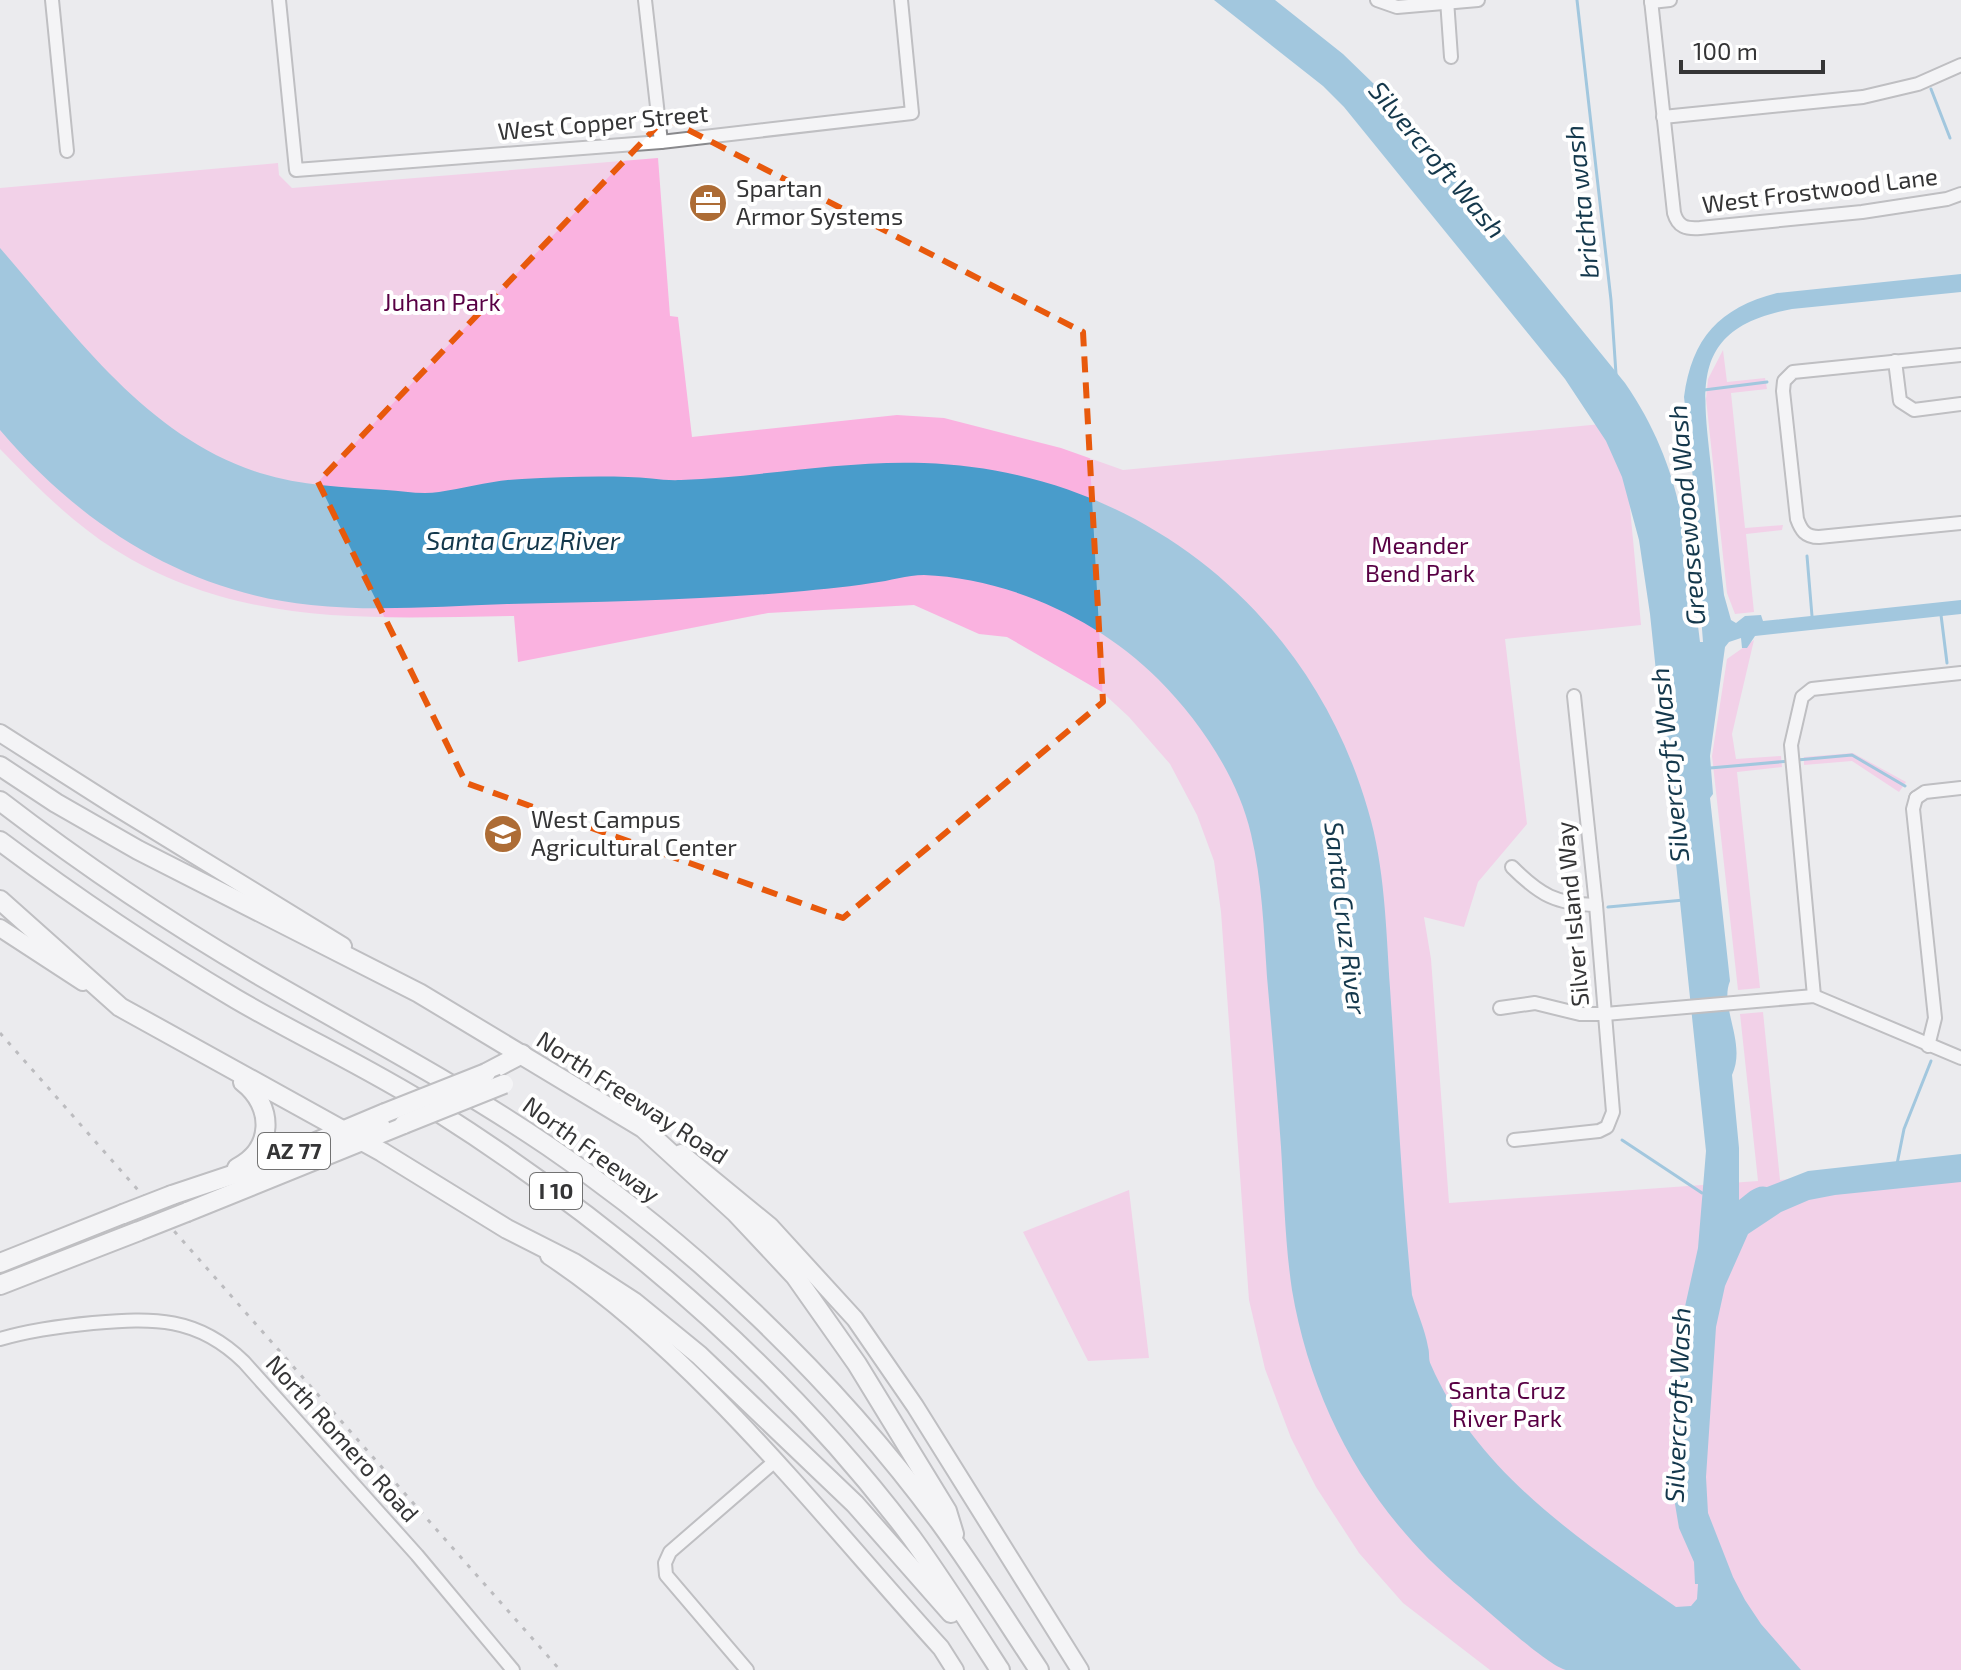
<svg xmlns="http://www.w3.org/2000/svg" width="1961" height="1670" font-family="'Exo 2',sans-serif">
	<rect width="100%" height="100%" fill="#ebebee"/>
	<g fill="#fab2e0">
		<path d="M658,158L670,316L678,317L692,437L897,415L944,418L1061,448L1123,470L1622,422L1641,625L1505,639L1527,824L1478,882L1464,927L1424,917L1431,959L1449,1203L1758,1181L1740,1014L1763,1012L1780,1180L1961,1164V1670H1490L1403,1603L1359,1553L1316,1487L1291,1438L1265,1369L1249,1300L1221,912L1214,861L1197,815L1170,764L1129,717L1102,692L1007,637L979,634L914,605L768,613L518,662L514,616C371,618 240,628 114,549C71,522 35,485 0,449V188L278,163L279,175L292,188Z"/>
		<polygon points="1723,350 1727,382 1765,378 1767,389 1731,393 1745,528 1783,525 1782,530 1746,534 1754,612 1735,614 1727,593 1706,399 1708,379"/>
		<polygon points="1754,640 1732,734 1736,759 1781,756 1782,767 1737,772 1760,988 1738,990 1712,756 1727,659"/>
		<polygon points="1853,753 1906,782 1899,792 1852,761 1804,765 1804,757"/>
		<polygon points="1129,1190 1149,1358 1088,1361 1023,1232"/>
	</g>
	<path fill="#499ccb" d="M1214,0H1275L1343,54L1409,118L1625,383C1683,467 1688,545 1700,642H1703L1700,603L1701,551L1684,397C1692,338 1719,308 1777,293L1961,274V292L1792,309C1691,328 1702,384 1711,467C1715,510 1719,553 1724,595L1731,620L1736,623L1745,616L1761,615L1763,621L1961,600V614L1755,636L1747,648H1742L1741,638L1729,642L1725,647L1710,756L1713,794L1710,798L1730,981C1719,1007 1747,1043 1732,1075L1739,1148V1200C1747,1194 1756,1184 1767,1187L1808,1171L1961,1154V1182L1835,1195L1809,1200L1781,1212L1748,1234L1725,1286L1716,1327L1706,1477L1708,1513L1733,1577L1745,1600L1761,1624L1801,1670C1744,1670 1688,1670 1631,1670C1613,1670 1582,1670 1566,1670C1546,1665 1483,1606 1463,1590C1371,1514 1312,1408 1292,1290C1285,1243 1284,1194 1281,1147C1277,1090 1272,1034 1267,977C1264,930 1262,881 1251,834C1238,777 1199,720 1158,679C1099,619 1007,578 924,575C907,575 890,581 872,583C842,588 812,590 781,593C690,600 599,602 507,604C442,606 376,612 311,605C185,592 81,525 0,430V248C76,335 145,436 260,473C301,486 344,487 386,490C403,491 422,495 439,492C466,488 494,480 522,479C557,477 593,476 628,477C646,477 663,481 681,480C762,477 843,460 924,463C1134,470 1310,608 1368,810C1385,867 1386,929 1390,988C1397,1090 1402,1193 1412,1295C1417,1312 1425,1330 1428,1347C1430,1354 1428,1359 1431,1365C1479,1475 1582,1541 1676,1607L1691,1606L1697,1599L1698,1584H1695L1694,1562L1679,1528L1675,1504L1674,1475L1684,1311L1698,1248L1706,1151L1650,614L1639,540L1622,477L1606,441L1565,379L1344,107L1323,86Z"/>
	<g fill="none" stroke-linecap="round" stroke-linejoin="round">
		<g stroke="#499ccb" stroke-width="3">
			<polyline points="1577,0 1611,300 1616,374"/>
			<polyline points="1931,89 1950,138"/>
			<polyline points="1704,390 1767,382"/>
			<polyline points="1807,556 1812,616"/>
			<polyline points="1941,615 1947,663"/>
			<polyline points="1797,760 1852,755 1905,786"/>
			<polyline points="1710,768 1790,761"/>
			<polyline points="1608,907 1684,900"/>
			<polyline points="1622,1140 1702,1193"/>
			<polyline points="1897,1164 1904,1129 1931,1061"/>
		</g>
		<g stroke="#89898c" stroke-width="16">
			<g id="minor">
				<polyline points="52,0 67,151"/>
				<polyline points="279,0 296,170 661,142 912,113 901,0"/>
				<polyline points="645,0 661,142"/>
				<polyline points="1377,0 1397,7 1478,0"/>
				<polyline points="1447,0 1451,57"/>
				<path d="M1651,0L1674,213C1678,227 1686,229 1700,228L1862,212L1947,199L1961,194"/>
				<polyline points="1651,2 1670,0"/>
				<polyline points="1663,117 1863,97 1918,84 1961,65"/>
				<path d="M1961,355L1793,372L1784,381L1783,391L1797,519C1801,530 1805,537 1819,537L1961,523"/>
				<polyline points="1895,361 1900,401 1914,410 1961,404"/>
				<polyline points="1916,798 1913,809 1935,1018 1928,1046"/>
				<polyline points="1916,798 1925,792 1961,788"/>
				<path d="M1512,867C1540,895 1556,904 1596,905"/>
				<polyline points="1814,996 1791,745 1802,697 1812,689 1821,688 1961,673"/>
				<polyline points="1500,1008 1535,1003 1580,1014 1605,1014 1814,996 1961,1058"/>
				<polyline points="1514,1140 1599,1131 1607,1127 1613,1112 1596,905 1574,696"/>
				<path d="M0,1339C31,1330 61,1326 93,1323C153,1318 197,1316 244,1362L417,1555L513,1670"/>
				<polyline points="747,1670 666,1575 665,1563 670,1552 774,1462"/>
			</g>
		</g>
		<g stroke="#89898c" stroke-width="20">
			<g id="major">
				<polyline points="0,733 113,805 343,946"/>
				<polyline points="0,928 83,982"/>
				<polyline points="681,1153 770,1226 855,1319 915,1406 1080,1670"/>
				<path d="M549,1256C698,1355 821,1516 941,1648L955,1670"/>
			</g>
		</g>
		<g stroke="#89898c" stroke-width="22">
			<g id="highway">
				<polyline points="0,766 56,803 138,850 419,993 643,1128 736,1213 795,1276 857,1364 947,1511 954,1534"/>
				<path d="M0,801C82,864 168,922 257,974C355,1031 454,1082 548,1146C693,1244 835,1380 939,1521C974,1569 1006,1620 1039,1670"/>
				<path d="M0,841C76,898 155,951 236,999C301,1037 369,1068 432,1108C615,1224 781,1364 912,1538C943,1581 971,1625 1000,1670"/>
				<polyline points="0,900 120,1007 382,1152 507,1229 574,1263 634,1302 699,1355 855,1504 951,1613"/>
				<polyline points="486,1073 522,1054"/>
				<path d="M237,1168C274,1149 274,1106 243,1082"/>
				<polyline points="172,1195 259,1166 385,1113"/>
				<polyline points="187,1212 404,1124"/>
				<polyline points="0,1263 123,1214"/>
				<polyline points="0,1285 139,1231"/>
			</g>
		</g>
		<use href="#minor" stroke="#fff" stroke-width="12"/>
		<use href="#major" stroke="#fff" stroke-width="16"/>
		<use href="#highway" stroke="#fff" stroke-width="18"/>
		<polyline stroke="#848486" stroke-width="3" stroke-dasharray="4 8" stroke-linecap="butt" points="0,1033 560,1670"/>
		<g stroke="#89898c" stroke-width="22" stroke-linecap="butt">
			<g id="highway-bridge">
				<polyline points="385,1113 486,1073"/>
				<polyline points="404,1124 504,1084"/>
				<polyline points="123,1214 172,1195"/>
				<polyline points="139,1231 187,1212"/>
			</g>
		</g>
		<use href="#highway-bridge" stroke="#fff" stroke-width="18"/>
	</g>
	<path d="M0 0H1961V1670H0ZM665,118L1083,332L1103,702L843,918L466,783L318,482Z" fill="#ebebee" fill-opacity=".55" fill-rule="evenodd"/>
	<path fill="none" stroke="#e8590c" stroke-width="6" stroke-dasharray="16 10" stroke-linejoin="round" d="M665,118L1083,332L1103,702L843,918L466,783L318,482Z"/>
	<defs>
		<g id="office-disc" transform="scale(2)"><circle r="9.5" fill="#ad6c35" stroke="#fff"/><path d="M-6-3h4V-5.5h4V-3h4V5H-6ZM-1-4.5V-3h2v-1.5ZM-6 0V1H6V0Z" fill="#fff"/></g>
		<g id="university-disc" transform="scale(2)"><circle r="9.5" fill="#ad6c35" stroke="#fff"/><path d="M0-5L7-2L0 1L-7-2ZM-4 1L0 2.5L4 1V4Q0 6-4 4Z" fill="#fff"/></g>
	</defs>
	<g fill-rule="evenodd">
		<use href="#office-disc" x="708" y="203"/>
		<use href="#university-disc" x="503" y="834"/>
	</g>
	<g text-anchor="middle" stroke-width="8" stroke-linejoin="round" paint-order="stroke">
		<g fill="#fff" stroke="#727272" stroke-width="2">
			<rect x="258" y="1133" width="72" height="36" rx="6"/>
			<rect x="530" y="1173" width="52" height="36" rx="6"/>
		</g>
		<g font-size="22" font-weight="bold" fill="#353536">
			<text x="294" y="1159">AZ 77</text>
			<text x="556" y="1199">I 10</text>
		</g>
		<g font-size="24" fill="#353536" stroke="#fff">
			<text transform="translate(603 123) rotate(-5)" y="8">West Copper Street</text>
			<text transform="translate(1820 191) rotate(-7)" y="8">West Frostwood Lane</text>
			<text transform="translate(1573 914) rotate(-95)" y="8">Silver Island Way</text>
			<text transform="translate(632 1098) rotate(33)" y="8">North Freeway Road</text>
			<text transform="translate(591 1150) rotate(36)" y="8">North Freeway</text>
			<text transform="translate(342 1439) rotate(48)" y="8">North Romero Road</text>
		</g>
		<g font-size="24" fill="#353536" stroke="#fff" text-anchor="start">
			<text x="736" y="197">Spartan<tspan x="736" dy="28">Armor Systems</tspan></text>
			<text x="531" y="828">West Campus<tspan x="531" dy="28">Agricultural Center</tspan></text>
		</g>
		<g font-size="24" fill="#580044" stroke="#fff">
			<text x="442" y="311">Juhan Park</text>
			<text x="1420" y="554">Meander<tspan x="1420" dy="28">Bend Park</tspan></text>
			<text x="1507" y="1399">Santa Cruz<tspan x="1507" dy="28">River Park</tspan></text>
		</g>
		<g font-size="26" font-style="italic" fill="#14384c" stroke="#fff">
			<text transform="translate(1437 160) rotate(50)" y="9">Silvercroft Wash</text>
			<text transform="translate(1582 202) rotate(-96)" y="9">brichta wash</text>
			<text transform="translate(1687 515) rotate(-95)" y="9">Greasewood Wash</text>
			<text x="523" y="550">Santa Cruz River</text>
			<text transform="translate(1670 765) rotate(-96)" y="9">Silvercroft Wash</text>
			<text transform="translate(1345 918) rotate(83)" y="9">Santa Cruz River</text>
			<text transform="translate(1678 1405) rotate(-88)" y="9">Silvercroft Wash</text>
		</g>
	</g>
	<path d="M1681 60v12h142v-12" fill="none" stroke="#353536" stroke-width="4"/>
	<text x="1693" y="60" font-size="24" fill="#353536" stroke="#ffffff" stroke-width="6" paint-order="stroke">100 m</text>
</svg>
